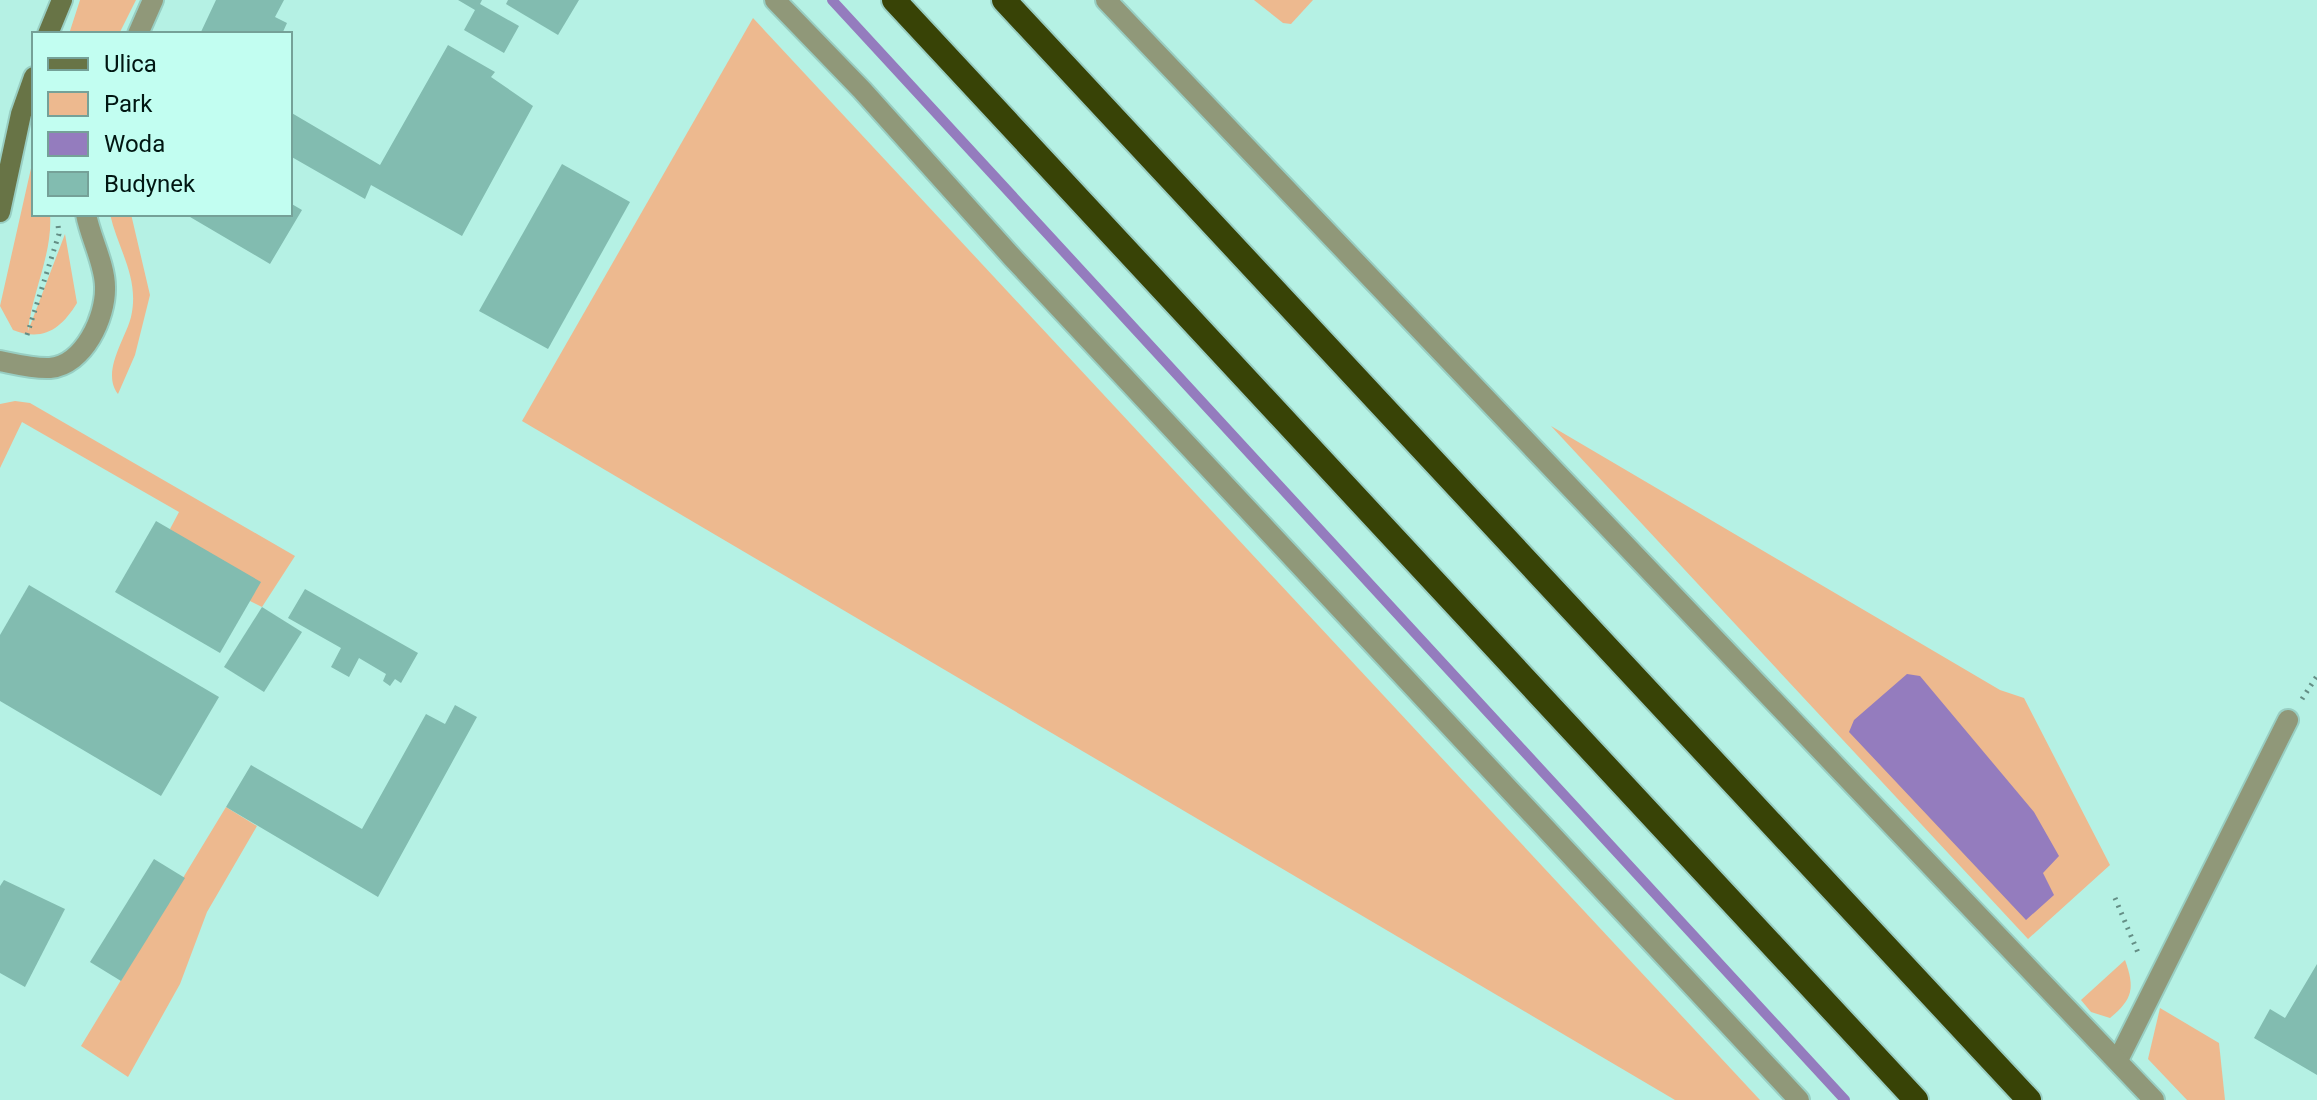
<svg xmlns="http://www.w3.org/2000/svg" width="2317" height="1100" font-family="Roboto,sans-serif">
	<rect width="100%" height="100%" fill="#b5f1e4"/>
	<g fill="#edb98f">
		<polygon points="80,0 136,0 119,34 108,31 106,34 69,34"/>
		<polygon points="1254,0 1313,0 1291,24 1283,23"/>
		<polygon points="753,18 1760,1100 1675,1100 522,421"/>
		<path d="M34,155V214H50C53,253 32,292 28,331L65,234L77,303C61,329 43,342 13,330L0,306Z"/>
		<path d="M110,214H131L150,295L135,355L118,394C101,372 125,340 131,317C140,278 118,250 110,214Z"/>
		<polygon points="15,401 30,403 295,556 262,607 250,601 170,529 179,512 22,422 0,468 0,404"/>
		<polygon points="1551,426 2000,690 2024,698 2110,865 2028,939"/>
		<polygon points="226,807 257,826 207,912 180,984 128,1077 81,1046"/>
		<path d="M2125,960C2135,988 2133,999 2110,1018L2091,1012L2081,1000Z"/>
		<polygon points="2160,1008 2219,1043 2225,1100 2187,1100 2148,1059"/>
	</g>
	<polygon fill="#947cbe" points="1907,674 1920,676 2034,812 2059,856 2043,873 2054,895 2026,920 1849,732 1854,720"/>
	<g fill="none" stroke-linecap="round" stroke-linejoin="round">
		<polyline stroke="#947cbe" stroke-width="10" points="832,0 1845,1100"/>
	</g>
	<g fill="#82bcb0">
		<polygon points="216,0 284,0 275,17 287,23 282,34 200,34"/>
		<polygon points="458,0 482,0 480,4 519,26 504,53 464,30 475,10"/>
		<polygon points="508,0 579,0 558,35 506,4"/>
		<polygon points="448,45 495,72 491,77 533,106 462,236 371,185 365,199 290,156 290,112 380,165"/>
		<polygon points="562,164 630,202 548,349 479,311"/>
		<polygon points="290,203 302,210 270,264 185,214 290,214"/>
		<polygon points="156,521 261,582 220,653 115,592"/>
		<polygon points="29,585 219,697 161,796 0,701 0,635"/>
		<polygon points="305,589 418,653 401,683 395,679 390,686 383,681 386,674 359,658 349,677 331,667 341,648 288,618"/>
		<polygon points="262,607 302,632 264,692 224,667"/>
		<polygon points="455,705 477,717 378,897 226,807 251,765 362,829 426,714 445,724"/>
		<polygon points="154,859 185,878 121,981 90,962"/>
		<polygon points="4,880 65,909 25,987 0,973 0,886"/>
		<polygon points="2317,964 2317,1075 2254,1038 2270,1009 2285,1018"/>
	</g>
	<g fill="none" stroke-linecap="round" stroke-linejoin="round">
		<g stroke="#98cec2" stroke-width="24">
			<polyline id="lane" points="2118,1060 2288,720"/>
		</g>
		<g stroke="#98cec2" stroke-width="24">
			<g id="street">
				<polyline points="775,0 862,90 1012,257 1799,1100"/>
				<polyline points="1106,0 2154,1100"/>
				<polyline points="138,34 153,0"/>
				<path d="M0,361C15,364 34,369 50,368C84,365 106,317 105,287C105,264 90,237 86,214"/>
			</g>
		</g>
		<g stroke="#98cec2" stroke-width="24">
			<g id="secondary">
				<polyline points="48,34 62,0"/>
				<polyline points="0,212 21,114 34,77"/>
			</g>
		</g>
		<g stroke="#98cec2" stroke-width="28">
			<g id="highway">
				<polyline points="894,0 1916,1100"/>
				<polyline points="1004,0 2029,1100"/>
			</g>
		</g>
		<g stroke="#648e85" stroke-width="5" stroke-dasharray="2 6" stroke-linecap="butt">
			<polyline points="27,335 59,234 58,225"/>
			<polyline points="2302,699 2317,676"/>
			<polyline points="2115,898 2139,955"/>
		</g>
		<use href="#lane" stroke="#909879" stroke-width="20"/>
		<use href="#street" stroke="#909879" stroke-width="20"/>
		<use href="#secondary" stroke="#687446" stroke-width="20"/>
		<use href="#highway" stroke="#384306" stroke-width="24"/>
	</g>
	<rect x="32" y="32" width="260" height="184" fill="#c2fef1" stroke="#75a198" stroke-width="2"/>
	<rect x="48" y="58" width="40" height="12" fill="#687446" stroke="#75a198" stroke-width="2"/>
	<text x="104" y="72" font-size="24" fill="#011612">Ulica</text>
	<rect x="48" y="92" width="40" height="24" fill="#edb98f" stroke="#75a198" stroke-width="2"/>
	<text x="104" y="112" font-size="24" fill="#011612">Park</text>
	<rect x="48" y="132" width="40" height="24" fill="#947cbe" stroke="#75a198" stroke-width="2"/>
	<text x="104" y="152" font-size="24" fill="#011612">Woda</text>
	<rect x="48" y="172" width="40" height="24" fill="#82bcb0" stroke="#75a198" stroke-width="2"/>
	<text x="104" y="192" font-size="24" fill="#011612">Budynek</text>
</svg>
